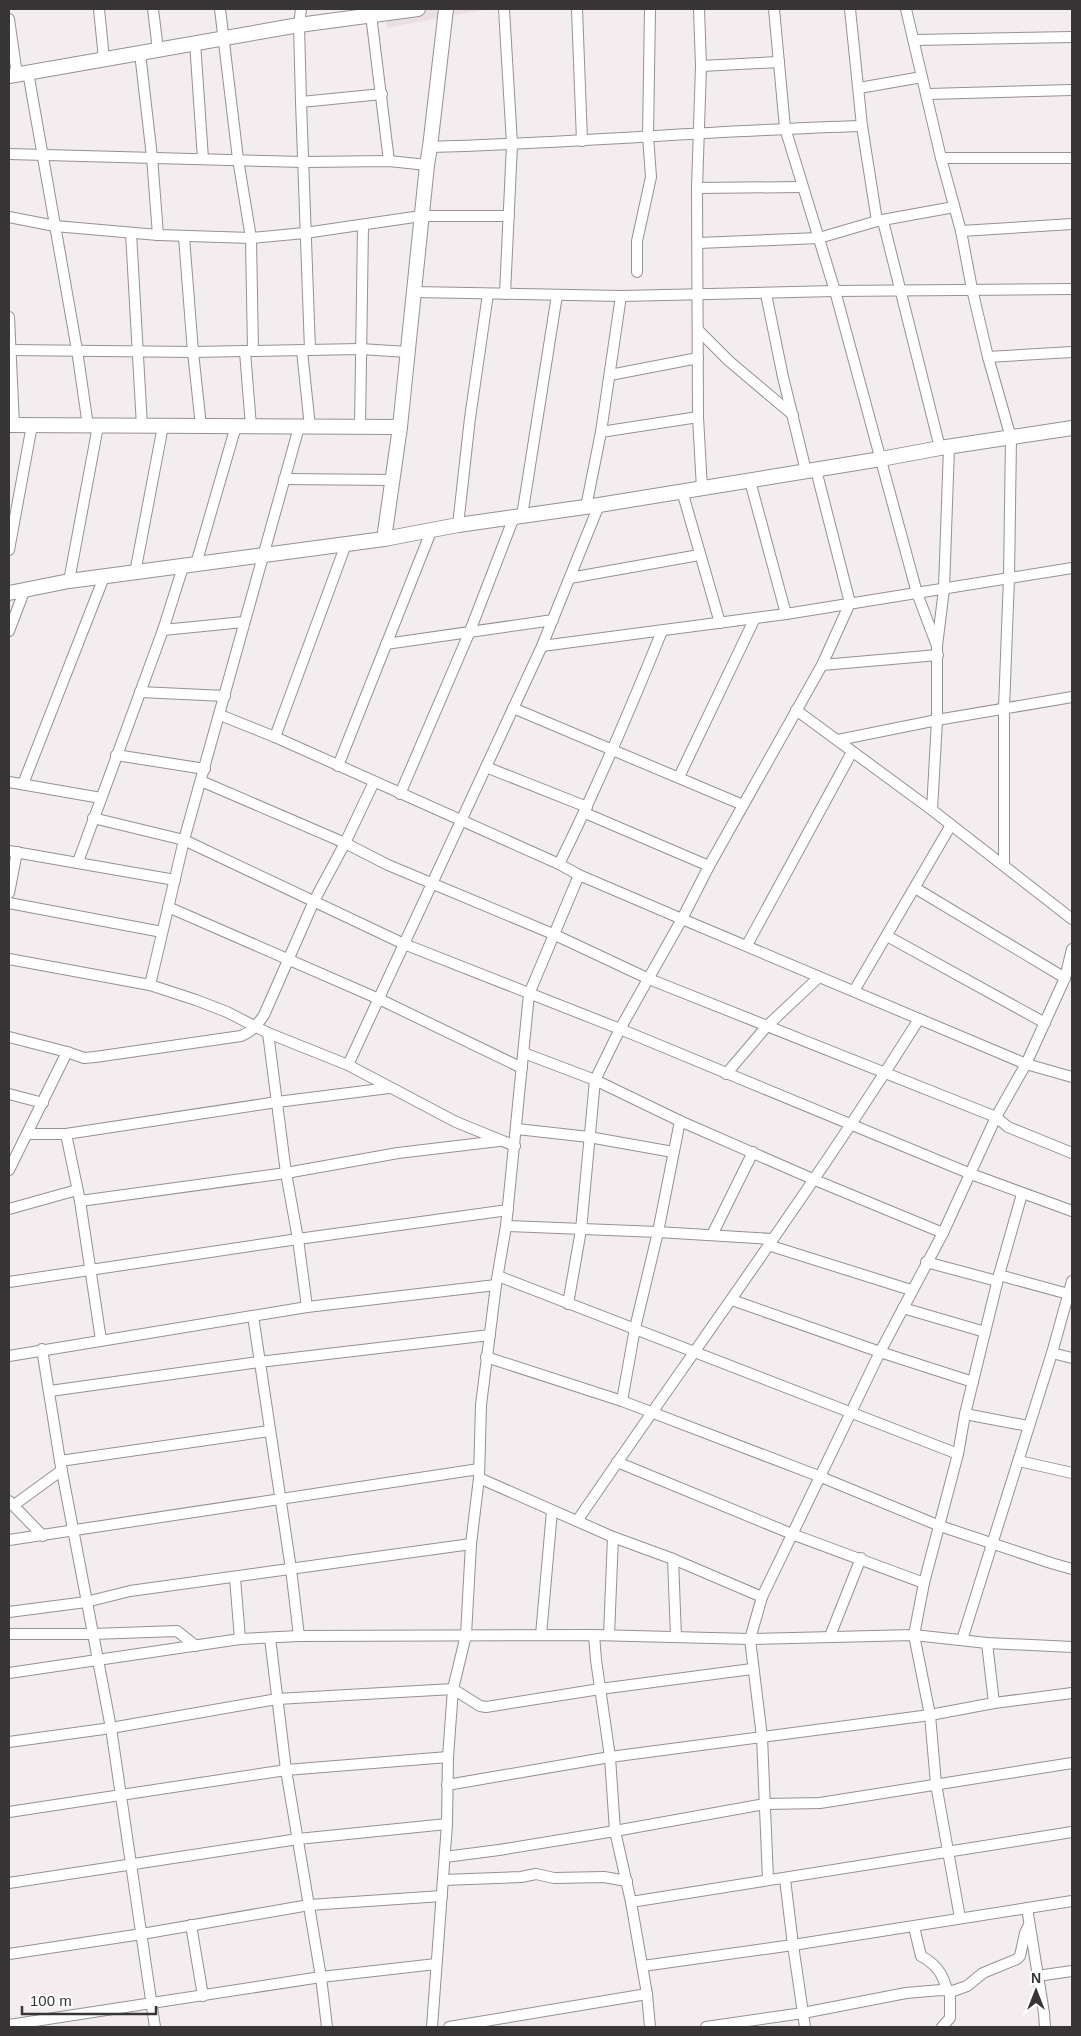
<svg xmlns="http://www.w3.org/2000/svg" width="1081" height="2036" font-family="Arial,sans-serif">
	<rect width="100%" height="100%" fill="#f3edef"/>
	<polygon fill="#ecdfe2" points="385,9 488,9 387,28"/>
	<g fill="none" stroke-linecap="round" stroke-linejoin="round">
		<g stroke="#969192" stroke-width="12">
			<g id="street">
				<polyline points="99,9 104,59"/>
				<polyline points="153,9 158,50"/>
				<polyline points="220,9 238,159 251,238 253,351"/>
				<polyline points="301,9 299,25 301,102 310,350"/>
				<polyline points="504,9 512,144 505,294"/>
				<polyline points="577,9 582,141"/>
				<polyline points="699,9 701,66 697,188 698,417 702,489"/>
				<polyline points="774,9 785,128 835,291 917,593 937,646"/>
				<polyline points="850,9 862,126 877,221"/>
				<polyline points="906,9 941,158 961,231 972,289 988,357 1011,438 1009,578 1004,708 1004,865"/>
				<polyline points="371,15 389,161"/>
				<polyline points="9,19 17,75"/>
				<polyline points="915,40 1072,37"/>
				<polyline points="195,42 203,159"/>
				<polyline points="140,53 152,157 158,235"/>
				<polyline points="701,66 779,62"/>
				<polyline points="28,72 77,350 88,426"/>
				<polyline points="859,88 922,77"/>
				<polyline points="928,94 1072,90"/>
				<polyline points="301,102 382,94"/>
				<path d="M430,147C575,143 718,130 862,126"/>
				<polyline points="9,154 304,162 389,161 427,165"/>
				<polyline points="941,158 1072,158"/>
				<polyline points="697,188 802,187"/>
				<polyline points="9,217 55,226 158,235 251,238 305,233 421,216 509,216"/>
				<polyline points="883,221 940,448"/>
				<polyline points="961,231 1072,224"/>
				<polyline points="131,233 142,426"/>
				<polyline points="184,237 193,352 201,426"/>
				<polyline points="699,243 819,238 877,221 954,207"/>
				<polyline points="637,272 637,241 651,177 648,136 650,9"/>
				<polyline points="413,292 621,296 835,291 1072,289"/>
				<polyline points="766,294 783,377 806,471"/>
				<polyline points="9,317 14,425"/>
				<polyline points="699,331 729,361 793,415"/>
				<polyline points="9,350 193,352 360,349 408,352"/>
				<polyline points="302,351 310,427"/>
				<polyline points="245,352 251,426"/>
				<polyline points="988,357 1072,352"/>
				<polyline points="610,375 698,358"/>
				<polyline points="360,427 363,226"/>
				<polyline points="601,432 698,417"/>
				<polyline points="284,479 393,480"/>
				<polyline points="750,481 786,614"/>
				<polyline points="682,491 720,623"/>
				<polyline points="586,507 601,432 621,296"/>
				<polyline points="522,516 557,295"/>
				<polyline points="458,525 470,418 488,294"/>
				<polyline points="9,550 32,425"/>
				<polyline points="196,564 236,426"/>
				<polyline points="135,573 163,426"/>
				<polyline points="570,578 699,555"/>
				<polyline points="69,581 98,426"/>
				<polyline points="163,630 244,622"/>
				<polyline points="9,631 25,589"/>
				<polyline points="386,644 553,620"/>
				<polyline points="542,646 786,614 1072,568"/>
				<polyline points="822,665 938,655"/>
				<polyline points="140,692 225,696"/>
				<polyline points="513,708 743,805"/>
				<polyline points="796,710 932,810 1072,919"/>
				<polyline points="220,715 275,737 559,864 579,875 682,919 1026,1064 1072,1077"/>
				<polyline points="275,737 346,544"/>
				<polyline points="838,740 937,720 1072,697"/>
				<polyline points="116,755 205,769"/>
				<polyline points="338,766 432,529"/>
				<polyline points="486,767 587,807"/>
				<polyline points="679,777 755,618"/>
				<polyline points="201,781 345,843 388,865 553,934 649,979 996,1117 1008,1127 1072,1153"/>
				<polyline points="9,782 101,798"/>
				<polyline points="23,784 104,577"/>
				<polyline points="400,794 470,631 514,517"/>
				<polyline points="932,810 937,720 937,646 944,589 949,447"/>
				<polyline points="585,813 709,866"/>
				<polyline points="93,818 184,840 404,944 620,1029 971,1174 1072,1211"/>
				<polyline points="9,851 175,880"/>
				<polyline points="78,862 163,630 183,567"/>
				<path d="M559,864C597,788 630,710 662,631"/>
				<polyline points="915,888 1065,978"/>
				<polyline points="9,893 17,852"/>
				<polyline points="9,903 162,932"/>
				<polyline points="168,907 379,999 522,1068"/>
				<polyline points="887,936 1045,1023"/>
				<polyline points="747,945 852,752"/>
				<polyline points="9,959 150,985 196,1000 227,1012 268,1033 348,1065 456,1122 515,1146"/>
				<polyline points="150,985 184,840 299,427"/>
				<polyline points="854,991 951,825"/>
				<polyline points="268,1033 286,1173 298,1239 307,1307"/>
				<polyline points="9,1037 67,1052"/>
				<polyline points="524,1053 595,1080 680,1121 815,1180 943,1233"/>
				<polyline points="348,1065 542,646 599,505"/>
				<polyline points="726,1074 767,1026 819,977"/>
				<polyline points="9,1094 43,1103"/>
				<polyline points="517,1129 589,1137 673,1152"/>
				<polyline points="28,1134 66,1134 80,1201 101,1340"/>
				<polyline points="66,1134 277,1102 389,1088"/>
				<path d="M9,1170L67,1052L84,1058L95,1057L241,1036C252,1032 257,1025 264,1015L314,901L345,843L374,782"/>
				<polyline points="80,1201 286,1173 398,1153 499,1141"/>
				<polyline points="9,1209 77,1190"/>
				<polyline points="506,1226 658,1232 772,1239"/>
				<polyline points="712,1235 753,1152"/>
				<polyline points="768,1245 911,1290"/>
				<polyline points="926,1262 997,1281"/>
				<polyline points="999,1275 1072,1295"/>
				<polyline points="498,1276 958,1454"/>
				<polyline points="9,1282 298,1239 508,1210"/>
				<polyline points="732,1300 880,1352 973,1382"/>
				<polyline points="568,1304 581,1230 595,1080 620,1029 682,919 709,866 822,665 850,603 816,470"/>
				<polyline points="903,1308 985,1332"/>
				<polyline points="253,1316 291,1569 299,1636"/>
				<polyline points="42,1349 60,1461 111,1728 155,2027"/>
				<polyline points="1052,1353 1072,1358"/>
				<polyline points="9,1356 307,1307 496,1285"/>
				<polyline points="486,1357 622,1401 821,1477 940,1526 1051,1563 1072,1569"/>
				<polyline points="50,1391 259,1362 490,1335"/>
				<polyline points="622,1401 635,1328 658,1232 680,1121"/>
				<polyline points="965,1414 1028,1426"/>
				<polyline points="60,1461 269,1431"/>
				<polyline points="1019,1461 1072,1473"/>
				<polyline points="617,1462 792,1534 924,1583"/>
				<polyline points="479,1478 613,1537 673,1559 762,1597"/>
				<polyline points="9,1501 43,1536"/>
				<polyline points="14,1505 62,1470"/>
				<path d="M577,1521C691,1354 811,1191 919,1019"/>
				<polyline points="9,1540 479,1469"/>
				<polyline points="673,1559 676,1637"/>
				<polyline points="235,1578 240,1639"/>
				<polyline points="9,1612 86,1602 130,1591 471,1544"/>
				<polyline points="9,1634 92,1634 177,1631 196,1646"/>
				<polyline points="541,1635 552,1511"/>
				<polyline points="594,1635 596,1660 610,1757 615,1831 631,1902 647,1994 650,2027"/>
				<polyline points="609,1635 613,1537"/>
				<polyline points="830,1636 861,1558"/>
				<polyline points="270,1638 286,1770 321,1977 327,2027"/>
				<polyline points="962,1640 1052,1353 1072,1281"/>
				<polyline points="987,1643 994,1703"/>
				<polyline points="9,1673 240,1639 299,1636 594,1635 750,1639 914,1635 987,1643 1072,1647"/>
				<polyline points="9,1742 111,1728 277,1699 453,1689 480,1706 486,1707 600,1689 752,1669"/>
				<polyline points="447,1785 610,1757 930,1715 994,1703 1072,1693"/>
				<polyline points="9,1812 286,1770 448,1757"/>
				<polyline points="445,1857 499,1850 615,1831 765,1804 820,1803 1072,1763"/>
				<polyline points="768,1879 762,1737 750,1639 762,1597 880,1352 943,1233 996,1117 1026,1064 1065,978 1072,949"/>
				<polyline points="785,1879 793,1945 805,2027"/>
				<polyline points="443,1880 521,1877 536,1874 554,1878 604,1877 627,1881"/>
				<polyline points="9,1883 298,1839 447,1824"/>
				<polyline points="631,1902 1072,1832"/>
				<polyline points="1027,1908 1044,2013 1045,2027"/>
				<polyline points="960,1918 936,1784 930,1715 914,1635 924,1583 958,1454 965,1414 999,1275 1022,1194"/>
				<polyline points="191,1925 203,1996"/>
				<path d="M914,1927L921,1956C936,1964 943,1974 947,1990"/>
				<polyline points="9,1954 142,1934 309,1905 442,1896"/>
				<polyline points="643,1966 793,1945 1072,1901"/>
				<polyline points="1037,1976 1072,1971"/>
				<polyline points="9,2025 321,1977 436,1964"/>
				<polyline points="432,2027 447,1824 448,1757 453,1689 466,1635 471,1544 479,1478 481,1405 496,1285 506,1226 529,994 579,875"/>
				<polyline points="449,2027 647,1994"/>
				<polyline points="706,2027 803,2013 906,1993 941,1990 953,1991 967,1986 983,1973 1017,1959 1020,1956 1025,1933 1029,1925"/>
				<polyline points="942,2027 950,2018 950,1991"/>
			</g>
		</g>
		<g stroke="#969192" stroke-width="16">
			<g id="secondary">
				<polyline points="9,76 299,25 418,9"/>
				<polyline points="9,425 400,427"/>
				<polyline points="384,539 400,427 427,165 430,147 446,9"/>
				<polyline points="9,593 69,581 384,539 458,525 599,505 881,459 940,448 1072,428"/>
			</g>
		</g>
		<use href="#street" stroke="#fff" stroke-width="10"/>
		<use href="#secondary" stroke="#fff" stroke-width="14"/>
	</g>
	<rect width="1081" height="2036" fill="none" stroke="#373536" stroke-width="20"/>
	<g transform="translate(1036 1991)" stroke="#ffffff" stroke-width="4" paint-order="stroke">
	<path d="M0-4L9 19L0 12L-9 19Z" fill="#373536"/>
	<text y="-8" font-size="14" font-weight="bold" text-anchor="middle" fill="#373536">N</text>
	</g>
	<path d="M22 2006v8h134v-8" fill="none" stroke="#373536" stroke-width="2.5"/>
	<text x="30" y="2006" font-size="15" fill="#373536" stroke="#ffffff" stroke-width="4" paint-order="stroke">100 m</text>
</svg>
